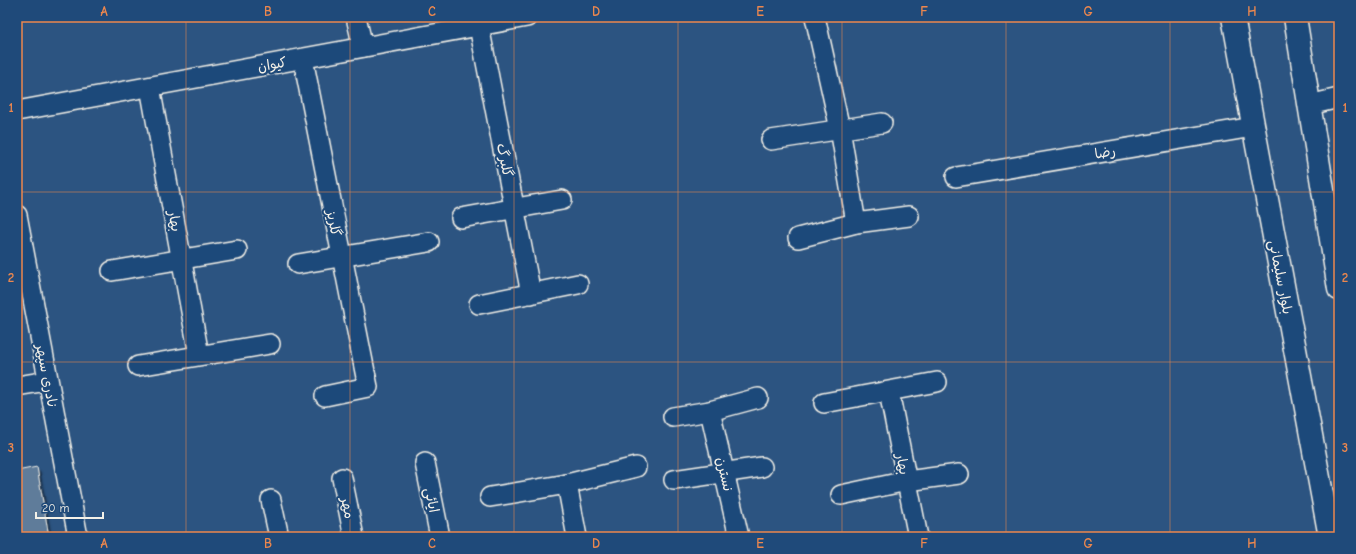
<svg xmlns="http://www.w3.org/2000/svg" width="1356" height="554" font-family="'Comic Neue','Playpen Sans Arabic',sans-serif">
	<defs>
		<filter id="shadow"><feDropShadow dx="2.5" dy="4.5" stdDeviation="1" flood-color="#0009"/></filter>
	</defs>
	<rect width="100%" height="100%" fill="#2c5481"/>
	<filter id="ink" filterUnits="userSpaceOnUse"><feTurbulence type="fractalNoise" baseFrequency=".025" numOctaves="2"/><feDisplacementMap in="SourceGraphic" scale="8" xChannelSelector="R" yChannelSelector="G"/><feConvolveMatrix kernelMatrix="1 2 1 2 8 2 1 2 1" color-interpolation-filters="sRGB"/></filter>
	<g filter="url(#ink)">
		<polygon fill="#5e7b9a" stroke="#f4f1e8" filter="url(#shadow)" points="37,467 49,537 17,537 17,471"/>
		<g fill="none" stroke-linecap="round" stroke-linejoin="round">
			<g stroke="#f4f1e8" stroke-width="22">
				<g id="street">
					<polyline points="356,17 363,47"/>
					<polyline points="815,17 840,129 856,223"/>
					<polyline points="479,26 531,294"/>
					<polyline points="303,59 368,387 325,396"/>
					<polyline points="150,87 199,355"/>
					<polyline points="1309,105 1339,98"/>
					<polyline points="17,111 527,17"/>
					<polyline points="771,140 882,123"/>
					<polyline points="956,177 1253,127"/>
					<polyline points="17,215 78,537"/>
					<polyline points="461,218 562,200"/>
					<polyline points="798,238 856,223 909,216"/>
					<polyline points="298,264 429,242"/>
					<polyline points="112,271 237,250"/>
					<polyline points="479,304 578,284"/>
					<polyline points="138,366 270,344"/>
					<polyline points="17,386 47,381"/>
					<polyline points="889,392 918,537"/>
					<polyline points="824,403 937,382"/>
					<polyline points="710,411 739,537"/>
					<polyline points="673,417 710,411 758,398"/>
					<polyline points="425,463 440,537"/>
					<polyline points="342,478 354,537"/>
					<polyline points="674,480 762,467"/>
					<polyline points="567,484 577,537"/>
					<polyline points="841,495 907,481 959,474"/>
					<polyline points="490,497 567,484 636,467"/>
					<polyline points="271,500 279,537"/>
				</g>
			</g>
			<g stroke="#f4f1e8" stroke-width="25">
				<g id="primary">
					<polyline points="1233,17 1330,537"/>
					<polyline points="1295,17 1339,289"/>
				</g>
			</g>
			<use href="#street" stroke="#1f4a7a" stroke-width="19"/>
			<use href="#primary" stroke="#1f4a7a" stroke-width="22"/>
		</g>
	</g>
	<path fill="none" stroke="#ec874e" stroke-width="1" stroke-opacity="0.55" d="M186,17V537M350,17V537M514,17V537M678,17V537M842,17V537M1006,17V537M1170,17V537M17,192H1339M17,362H1339"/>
	<g text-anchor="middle" stroke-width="4" stroke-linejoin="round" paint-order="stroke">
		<g font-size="14" fill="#f4f1e8" stroke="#1f4a7a">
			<text transform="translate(272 64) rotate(-10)" y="5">کیوان</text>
			<text transform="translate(1105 152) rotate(-10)" y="5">رضا</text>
			<text transform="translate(505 160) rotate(79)" y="5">گلبرگ</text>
			<text transform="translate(175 221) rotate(80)" y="5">بهار</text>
			<text transform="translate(334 223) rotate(79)" y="5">گلریز</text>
			<text transform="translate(1281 277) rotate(79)" y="5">بلوار سلیمانی</text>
			<text transform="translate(47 376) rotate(79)" y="5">نادری سپهر</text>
			<text transform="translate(903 464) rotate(79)" y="5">بهار</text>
			<text transform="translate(725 474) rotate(77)" y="5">نسترن</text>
			<text transform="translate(432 500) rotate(78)" y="5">ایائی</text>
			<text transform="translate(348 508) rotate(78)" y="5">مهر</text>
		</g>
	</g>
	<rect width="1356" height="554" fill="none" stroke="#1f4a7a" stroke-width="44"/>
	<path d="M36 512v6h67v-6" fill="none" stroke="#f4f1e8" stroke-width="2"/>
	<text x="42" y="512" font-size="12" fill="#f4f1e8" stroke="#1f4a7a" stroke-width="3" paint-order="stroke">20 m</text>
	<rect x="22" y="22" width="1312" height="510" fill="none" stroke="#ec874e" stroke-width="1.5"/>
	<g font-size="13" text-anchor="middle" font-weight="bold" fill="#ec874e">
		<text x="104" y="16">A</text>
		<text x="268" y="16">B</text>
		<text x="432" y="16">C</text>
		<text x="596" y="16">D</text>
		<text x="760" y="16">E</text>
		<text x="924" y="16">F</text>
		<text x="1088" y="16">G</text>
		<text x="1252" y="16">H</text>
		<text x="11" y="112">1</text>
		<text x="1345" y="112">1</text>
		<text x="11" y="282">2</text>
		<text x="1345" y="282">2</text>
		<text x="11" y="452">3</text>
		<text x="1345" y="452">3</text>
		<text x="104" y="548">A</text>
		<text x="268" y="548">B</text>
		<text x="432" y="548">C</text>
		<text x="596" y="548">D</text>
		<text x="760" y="548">E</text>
		<text x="924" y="548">F</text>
		<text x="1088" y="548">G</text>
		<text x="1252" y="548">H</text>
	</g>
</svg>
